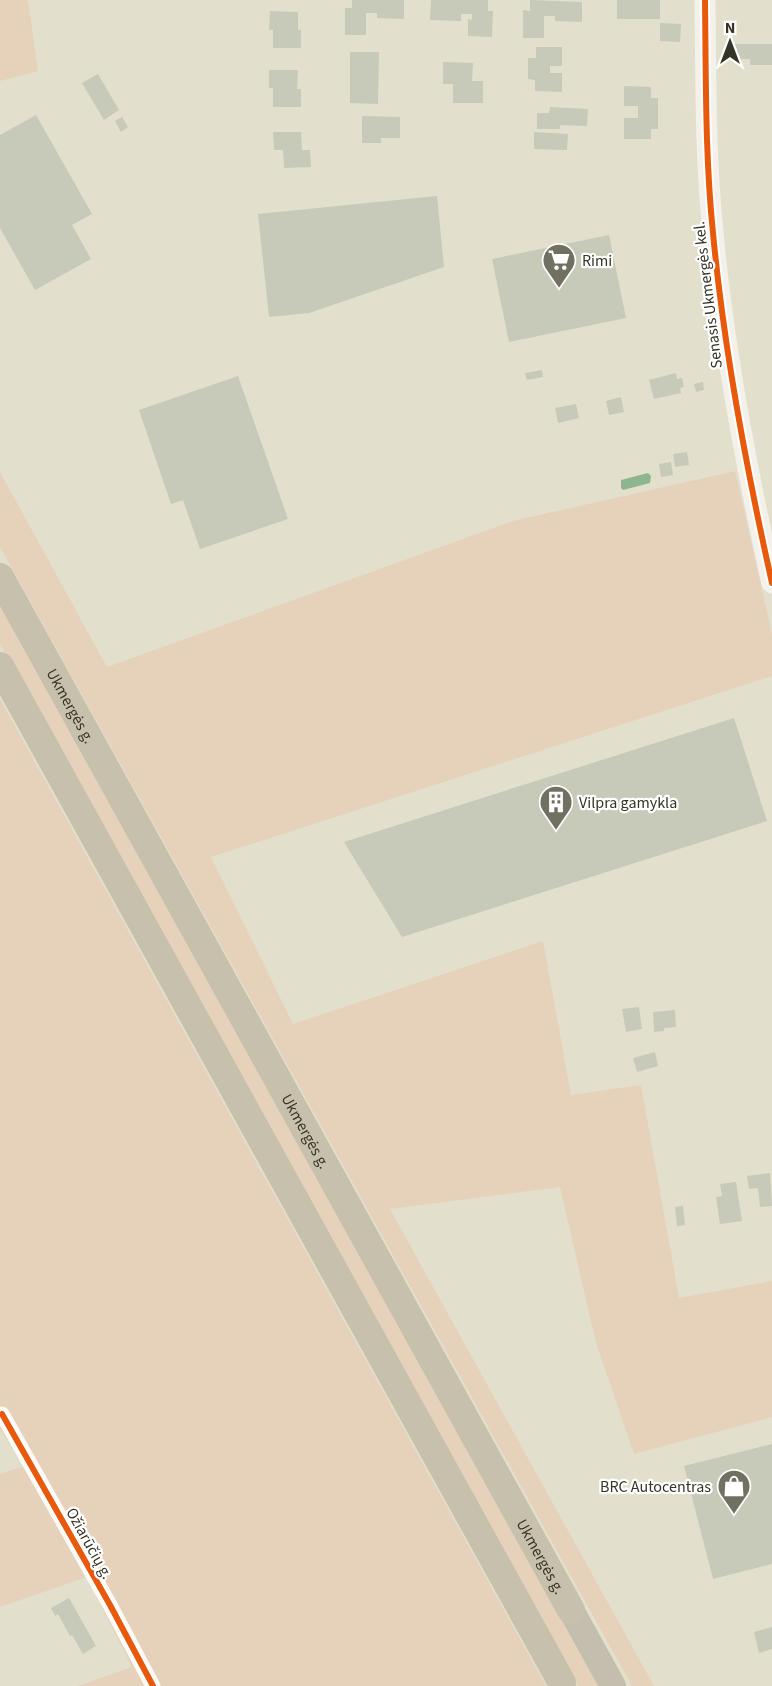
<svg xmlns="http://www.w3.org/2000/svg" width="772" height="1686" font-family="'Source Sans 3',sans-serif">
	<rect width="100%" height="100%" fill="#e2e0cc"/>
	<g fill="#e6d1ba">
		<polygon points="0,0 28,0 38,71 0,81"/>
		<polygon points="735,471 772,634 772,676 211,857 293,1024 543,941 571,1095 641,1085 679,1298 772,1281 772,1417 634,1454 596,1343 560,1187 390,1209 654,1686 632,1686 0,547 0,472 107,667 513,521"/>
		<polygon points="0,604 601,1686 578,1686 0,644"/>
		<polygon points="0,699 546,1686 78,1686 132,1667 87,1577 0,1607 0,1474 24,1466 0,1430"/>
	</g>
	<polygon fill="#8fb58e" points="648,473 651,476 650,483 623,490 621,488 621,480"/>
	<g fill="#c7c9b9">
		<polygon points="352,0 404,0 404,19 377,18 377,13 366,13 366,35 345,35 345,8 352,8"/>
		<polygon points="431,0 488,0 488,11 493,11 492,37 468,36 468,19 472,20 472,14 461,14 461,21 430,20"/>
		<polygon points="530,0 582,2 582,22 555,21 555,16 544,16 544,38 523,38 523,10 530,11"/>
		<rect x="617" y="0" width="43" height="19"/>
		<polygon points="270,11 298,12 298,30 301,30 301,48 273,48 273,30 269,30"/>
		<polygon points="660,23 681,24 680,42 660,41"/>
		<polygon points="735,44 772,44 772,65 750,65 750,59 735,59"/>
		<polygon points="536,47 562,47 562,66 550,66 550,73 562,73 562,92 535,91 535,80 528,79 528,58 536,58"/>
		<polygon points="350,52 379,52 378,104 350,103"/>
		<polygon points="443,62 473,63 472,81 483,81 483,103 453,103 453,84 443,84"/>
		<polygon points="269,70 298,70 297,89 301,89 301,107 273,107 273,88 269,88"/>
		<polygon points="98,74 119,110 104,120 82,83"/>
		<polygon points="624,86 651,87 651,98 658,98 658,129 651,129 651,139 624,139 624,118 638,118 638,106 624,106"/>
		<polygon points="550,107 588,109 587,126 560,125 560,129 537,129 537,113 549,113"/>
		<polygon points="36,115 92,214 72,225 91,259 35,290 0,228 0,135"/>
		<polygon points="362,116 400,117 400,138 381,138 381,143 362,143"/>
		<polygon points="122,117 128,127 121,132 115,121"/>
		<polygon points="273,132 301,132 302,150 310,150 311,167 284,168 283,150 274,150"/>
		<polygon points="534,132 568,134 567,150 534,149"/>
		<polygon points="437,196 444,267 309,313 269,317 258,214"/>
		<polygon points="609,235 626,318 509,342 492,259"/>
		<polygon points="542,370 543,377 527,380 525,373"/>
		<polygon points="676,373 677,379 682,378 684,387 680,388 681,393 654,399 649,380"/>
		<polygon points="238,376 288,519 200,549 183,500 171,504 139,410"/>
		<polygon points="703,382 704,390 696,392 694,384"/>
		<polygon points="621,397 624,412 609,415 606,401"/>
		<polygon points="576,404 579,418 558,423 555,408"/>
		<polygon points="687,452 689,465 675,467 673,454"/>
		<polygon points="671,462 673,475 661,477 659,464"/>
		<polygon points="734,718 767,821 402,937 344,842"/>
		<polygon points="639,1007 642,1029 626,1032 622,1009"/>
		<polygon points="675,1010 676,1027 664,1028 664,1031 654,1032 653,1012"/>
		<polygon points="655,1052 658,1066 637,1072 633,1058"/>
		<polygon points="770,1173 772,1206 760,1207 758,1188 749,1189 747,1176"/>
		<polygon points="736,1182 742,1221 720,1224 716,1197 722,1196 720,1184"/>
		<polygon points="683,1206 685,1225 677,1226 675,1207"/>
		<polygon points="772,1444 772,1564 713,1579 684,1466"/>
		<polygon points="69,1598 96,1646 83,1654 72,1635 70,1636 58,1614 55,1616 51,1608"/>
		<polygon points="772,1627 772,1649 759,1653 754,1632"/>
	</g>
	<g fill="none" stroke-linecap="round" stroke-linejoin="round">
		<polyline stroke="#fbfaf7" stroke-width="15" points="2,1414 110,1605 153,1686"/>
		<path stroke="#f4f1ea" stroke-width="21" d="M705,0C706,78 705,155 713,233C724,351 746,467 772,583"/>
		<polyline stroke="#c4beae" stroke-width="26" points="571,1610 613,1686"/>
		<g stroke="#c7c0ac" stroke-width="28">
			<path id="s1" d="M0,577L571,1610"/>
			<polyline points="0,666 562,1683"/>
		</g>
		<g stroke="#fff" stroke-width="10">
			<g id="cycleway">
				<path d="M705,0C706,78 705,155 713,233C724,351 746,467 772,583"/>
				<polyline points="2,1414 110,1605 153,1686"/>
			</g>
		</g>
		<use href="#cycleway" stroke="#e8590c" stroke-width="6"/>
	</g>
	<defs>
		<g id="supermarket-pin" transform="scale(1.725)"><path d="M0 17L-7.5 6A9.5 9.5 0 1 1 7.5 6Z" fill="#727060" stroke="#fff"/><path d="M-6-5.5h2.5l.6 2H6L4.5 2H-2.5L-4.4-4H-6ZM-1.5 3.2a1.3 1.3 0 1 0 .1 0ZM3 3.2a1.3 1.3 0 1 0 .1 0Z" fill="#fff"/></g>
		<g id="building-pin" transform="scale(1.725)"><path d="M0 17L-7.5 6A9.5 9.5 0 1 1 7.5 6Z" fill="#727060" stroke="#fff"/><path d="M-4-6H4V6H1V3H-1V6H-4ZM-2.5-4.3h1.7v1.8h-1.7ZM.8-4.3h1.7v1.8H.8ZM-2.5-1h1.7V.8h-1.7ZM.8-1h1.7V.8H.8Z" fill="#fff"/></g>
		<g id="shop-pin" transform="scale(1.725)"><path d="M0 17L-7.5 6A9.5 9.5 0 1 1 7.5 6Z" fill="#727060" stroke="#fff"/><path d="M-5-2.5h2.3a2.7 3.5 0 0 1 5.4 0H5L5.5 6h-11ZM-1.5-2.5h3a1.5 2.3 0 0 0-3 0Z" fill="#fff"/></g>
	</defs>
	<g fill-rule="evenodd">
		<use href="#supermarket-pin" x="559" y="260"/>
		<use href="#building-pin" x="556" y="802"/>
		<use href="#shop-pin" x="734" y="1486"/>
	</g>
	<g text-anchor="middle" stroke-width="4.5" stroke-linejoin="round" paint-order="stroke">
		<g font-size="16" fill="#353426" stroke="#fff" text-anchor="start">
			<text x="582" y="266">Rimi</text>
			<text x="579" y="808">Vilpra gamykla</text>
			<text x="711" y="1492" text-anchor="end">BRC Autocentras</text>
		</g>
		<g font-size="16" fill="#353426" stroke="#fff">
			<text transform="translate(707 295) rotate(-97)" y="6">Senasis Ukmergės kel.</text>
			<text dy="6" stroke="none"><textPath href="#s1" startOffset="147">Ukmergės g.</textPath></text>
			<text dy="6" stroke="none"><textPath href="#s1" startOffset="633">Ukmergės g.</textPath></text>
			<text transform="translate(90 1543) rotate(61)" y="6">Ožiarūčių g.</text>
			<text dy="6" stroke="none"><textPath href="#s1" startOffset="1119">Ukmergės g.</textPath></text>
		</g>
	</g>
	<g transform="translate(730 42)" stroke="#ffffff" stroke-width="4.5" paint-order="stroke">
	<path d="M0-4.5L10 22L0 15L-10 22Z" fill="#353426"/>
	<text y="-9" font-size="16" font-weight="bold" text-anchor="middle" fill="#353426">N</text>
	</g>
</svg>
